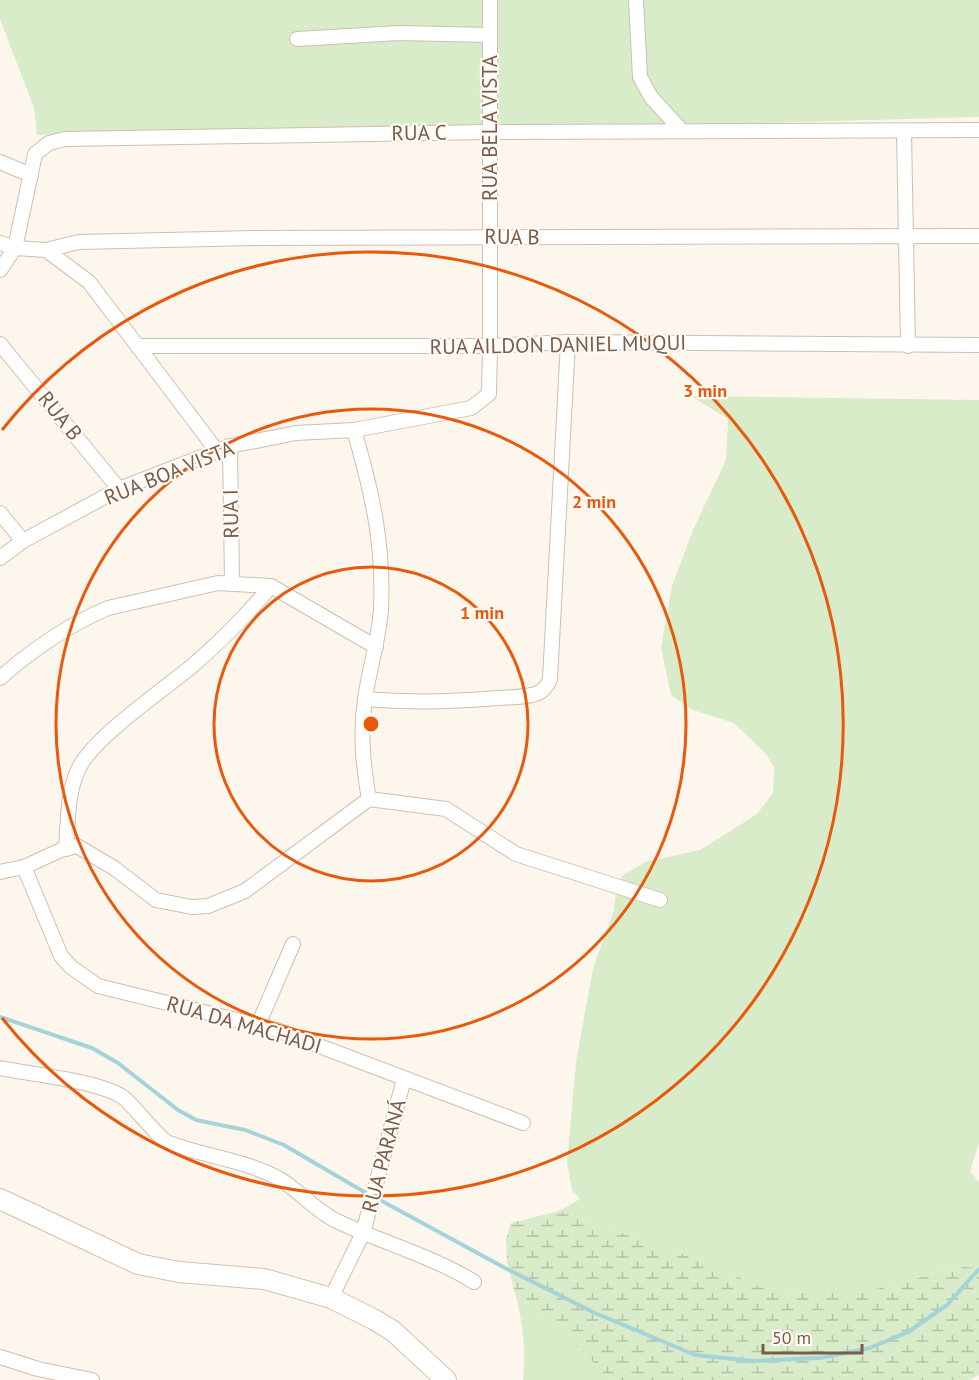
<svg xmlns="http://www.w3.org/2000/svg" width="979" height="1380" font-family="'PT Sans',sans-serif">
	<defs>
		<pattern id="wetland-marsh" width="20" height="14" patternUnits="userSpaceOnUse" patternTransform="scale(1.5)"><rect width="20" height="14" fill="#d8ecc9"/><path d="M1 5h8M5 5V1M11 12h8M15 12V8" fill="none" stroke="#b4c2a5"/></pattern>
	</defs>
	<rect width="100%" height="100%" fill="#fdf6ec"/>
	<g fill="#d8ecc9">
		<polygon points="0,0 979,0 979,117 545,129 544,124 449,129 430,125 37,135 34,108 0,19"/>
		<polygon points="691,396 979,400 979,1143 970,1171 979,1183 979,1268 952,1266 910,1281 859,1293 808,1293 760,1287 706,1262 559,1211 580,1199 572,1190 567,1163 576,1062 593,968 614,910 617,885 623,875 645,862 700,850 757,814 773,793 774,767 766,754 734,723 693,710 671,695 661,648 672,586 693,530 726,460 728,419"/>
		<path d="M516,1297L584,1352L610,1380H523C526,1353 523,1323 516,1297Z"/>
	</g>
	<polygon fill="url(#wetland-marsh)" points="559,1211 706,1262 760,1287 808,1293 859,1293 910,1281 952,1266 979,1268 979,1375 970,1380 610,1380 584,1352 516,1297 507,1262 506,1239 511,1223"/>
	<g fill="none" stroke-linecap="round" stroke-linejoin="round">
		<g stroke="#a5d3da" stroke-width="4">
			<polyline points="0,1017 92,1048 118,1063 178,1110 196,1120 245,1130 284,1145 366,1193"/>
			<polyline points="380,1200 505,1268 595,1313 695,1355 753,1361 820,1358 870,1348 908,1332 947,1305 979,1269"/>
		</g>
		<g stroke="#d1beb0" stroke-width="16">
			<g id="street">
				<polyline points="636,0 640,77 651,97 681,130"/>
				<polyline points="297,39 399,33 490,35"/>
				<polyline points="904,132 908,346"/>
				<polyline points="0,162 31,175"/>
				<polyline points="0,243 15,248 46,250 89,282 217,451"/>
				<polyline points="46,250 79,242 255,238 979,236"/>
				<polyline points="0,270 15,248 35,154 49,143 65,139 490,132 979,130"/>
				<polyline points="0,344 119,489"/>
				<polyline points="137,346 490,346 568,342 979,345"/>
				<path d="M354,430C372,492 384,544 381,609C379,640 369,669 365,699C360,734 363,765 369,799"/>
				<polyline points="230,446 232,582"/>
				<polyline points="0,513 23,541"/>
				<polyline points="0,558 23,541 119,489 230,446 296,433 354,430 471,408 489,394 490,346 490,0"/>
				<path d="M0,678C33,649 68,625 108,608L218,583L271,586L376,647"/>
				<path d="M365,699C410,703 452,702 497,698C510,697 526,698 538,693C545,690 548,684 550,679L568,342"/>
				<path d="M66,849C68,822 67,792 79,768C93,738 163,690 191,667C220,642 247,615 271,586"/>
				<polyline points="24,867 61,956 71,967 98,986 277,1030 523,1123"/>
				<polyline points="0,872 24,867 61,850 77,846 114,868 156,900 192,907 208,906 245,891 369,799 446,809 516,854 660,900"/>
				<polyline points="258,1025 293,944"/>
				<path d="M0,1068C30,1074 101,1081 124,1098C136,1108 159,1139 169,1143C204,1156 244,1160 278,1178C299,1190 315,1211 337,1221C382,1243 431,1255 474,1282"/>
				<polyline points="331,1298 363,1233 404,1079"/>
				<polyline points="0,1357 38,1369 92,1380"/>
			</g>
		</g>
		<g stroke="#d6c0b0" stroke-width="22">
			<polyline id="secondary" points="0,1199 138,1264 179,1272 264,1279 331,1298 375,1320 393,1331 446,1380"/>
		</g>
		<use href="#street" stroke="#fff" stroke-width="14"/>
		<use href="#secondary" stroke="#fff" stroke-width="20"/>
	</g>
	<g fill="none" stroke="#e8590c" stroke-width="3">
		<circle cx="371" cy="724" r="157"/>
		<circle cx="371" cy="724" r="315"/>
		<path d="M2 430A472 472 0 1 1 2 1018"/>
	</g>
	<g text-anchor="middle" stroke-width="4.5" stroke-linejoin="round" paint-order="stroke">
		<g font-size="21" fill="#7a5c4d" stroke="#fffaf3">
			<text transform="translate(490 128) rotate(-90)" y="7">RUA BELA VISTA</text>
			<text transform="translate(419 133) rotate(-1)" y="7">RUA C</text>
			<text transform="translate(512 237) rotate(1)" y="7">RUA B</text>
			<text transform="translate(558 345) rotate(-1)" y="7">RUA AILDON DANIEL MUQUI</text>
			<text transform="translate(60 416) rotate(51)" y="7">RUA B</text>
			<text transform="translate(169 473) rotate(-22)" y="7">RUA BOA VISTA</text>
			<text transform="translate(231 514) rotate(-91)" y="7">RUA I</text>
			<text transform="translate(244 1025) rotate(16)" y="7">RUA DA MACHADI</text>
			<text transform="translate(384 1156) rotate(-75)" y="7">RUA PARANÁ</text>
		</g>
	</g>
	<circle cx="371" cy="724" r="9" fill="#e8590c" stroke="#fffaf3" stroke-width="3"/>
	<g font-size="18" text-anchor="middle" font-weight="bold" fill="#e8590c" stroke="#fffaf3" stroke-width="4.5" stroke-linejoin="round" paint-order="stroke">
		<text x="705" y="397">3 min</text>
		<text x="594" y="508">2 min</text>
		<text x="482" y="619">1 min</text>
	</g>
	<path d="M763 1344v9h99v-9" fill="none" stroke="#7a5c4d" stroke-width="3"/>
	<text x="772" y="1344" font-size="18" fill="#7a5c4d" stroke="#fffaf3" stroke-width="4.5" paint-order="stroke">50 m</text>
</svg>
